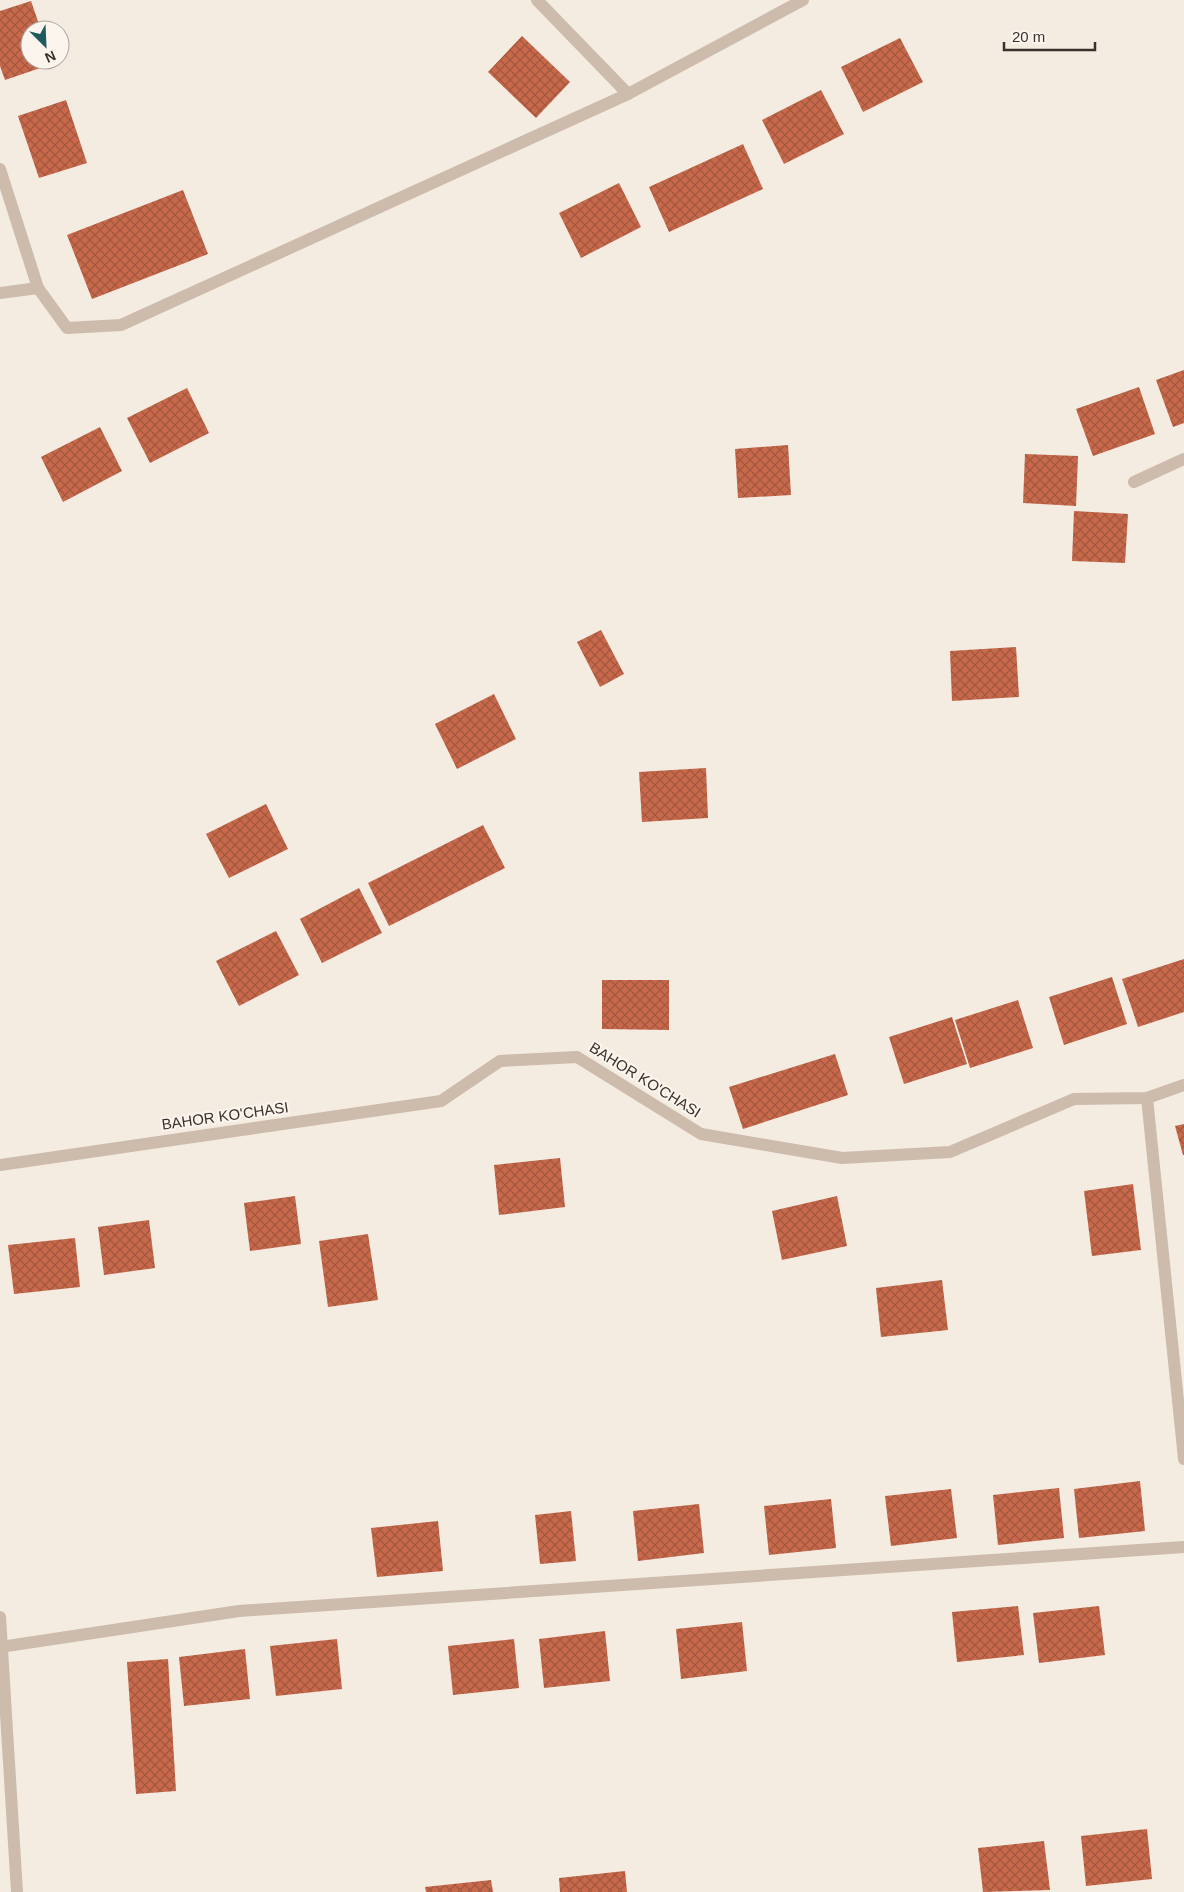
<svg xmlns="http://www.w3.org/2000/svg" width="1184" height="1892" font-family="Arial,sans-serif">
	<defs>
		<pattern id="building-cross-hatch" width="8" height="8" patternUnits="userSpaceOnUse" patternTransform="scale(1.25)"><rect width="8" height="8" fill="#c8694b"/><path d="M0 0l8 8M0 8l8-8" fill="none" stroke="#a4573f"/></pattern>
	</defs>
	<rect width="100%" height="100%" fill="#f4ebe1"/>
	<g fill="url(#building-cross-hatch)">
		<polygon points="31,1 41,30 30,30 30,60 51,60 52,64 5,80 0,66 0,11"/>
		<polygon points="522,36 570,82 536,118 488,72"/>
		<polygon points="900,38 923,82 863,112 841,67"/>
		<polygon points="821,90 844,134 784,164 762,120"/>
		<polygon points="66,100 87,163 39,178 18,116"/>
		<polygon points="743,144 763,189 669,232 649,187"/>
		<polygon points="619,183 641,227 581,258 559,213"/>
		<polygon points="183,190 208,254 92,299 67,235"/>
		<polygon points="1184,370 1184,423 1173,427 1156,380"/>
		<polygon points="1139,387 1155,434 1093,456 1076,409"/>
		<polygon points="187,388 209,433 150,463 127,418"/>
		<polygon points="100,427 122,471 63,502 41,457"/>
		<polygon points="788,445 791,495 738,498 735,449"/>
		<polygon points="1025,454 1078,456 1076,506 1023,503"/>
		<polygon points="1074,511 1128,514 1125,563 1072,561"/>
		<polygon points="601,630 624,674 600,687 577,642"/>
		<polygon points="1016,647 1019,697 952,701 950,651"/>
		<polygon points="494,694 516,739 457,769 435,724"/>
		<polygon points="706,768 708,818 642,822 639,772"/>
		<polygon points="266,804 288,849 229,878 206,834"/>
		<polygon points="483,825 505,868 389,926 368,883"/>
		<polygon points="359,888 382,933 322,963 300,919"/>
		<polygon points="276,931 299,975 239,1006 216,961"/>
		<polygon points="1184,959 1184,1012 1138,1027 1122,979"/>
		<polygon points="1112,977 1127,1024 1064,1045 1049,997"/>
		<polygon points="602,980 669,980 669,1030 602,1029"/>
		<polygon points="1018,1000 1033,1048 970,1068 955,1020"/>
		<polygon points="952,1017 967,1064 904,1084 889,1037"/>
		<polygon points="835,1054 848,1095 743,1129 729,1087"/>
		<polygon points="1184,1124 1184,1155 1183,1155 1175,1126"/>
		<polygon points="560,1158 565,1207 499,1215 494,1165"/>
		<polygon points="1133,1184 1141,1250 1092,1256 1084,1191"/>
		<polygon points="295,1196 301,1244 250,1251 244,1203"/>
		<polygon points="837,1196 847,1246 782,1260 772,1211"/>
		<polygon points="149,1220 155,1268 104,1275 98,1227"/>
		<polygon points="368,1234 378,1300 328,1307 319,1241"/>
		<polygon points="75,1238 80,1287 14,1294 8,1245"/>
		<polygon points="942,1280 948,1330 881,1337 876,1288"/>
		<polygon points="1140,1481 1145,1531 1079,1538 1074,1489"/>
		<polygon points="1059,1488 1064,1538 998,1545 993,1495"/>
		<polygon points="951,1489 957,1538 891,1546 885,1496"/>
		<polygon points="831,1499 836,1548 769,1555 764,1506"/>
		<polygon points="699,1504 704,1553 638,1561 633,1511"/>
		<polygon points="571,1511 576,1561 540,1564 535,1515"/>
		<polygon points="438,1521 443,1571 377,1577 371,1528"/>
		<polygon points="1018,1606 1024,1655 957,1662 952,1612"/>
		<polygon points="1099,1606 1105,1655 1039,1663 1033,1613"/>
		<polygon points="742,1622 747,1671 681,1679 676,1629"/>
		<polygon points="605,1631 610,1681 544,1688 539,1639"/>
		<polygon points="337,1639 342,1689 276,1696 270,1646"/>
		<polygon points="514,1639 519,1688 453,1695 448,1646"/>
		<polygon points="245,1649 250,1699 184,1706 179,1657"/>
		<polygon points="168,1659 176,1791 136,1794 127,1662"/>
		<polygon points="1147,1829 1152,1879 1086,1886 1081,1836"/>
		<polygon points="1044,1841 1050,1890 983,1892 978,1848"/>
		<polygon points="625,1871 627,1892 560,1892 559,1878"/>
		<polygon points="491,1880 493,1892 426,1892 425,1887"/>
	</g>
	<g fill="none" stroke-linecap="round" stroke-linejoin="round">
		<g stroke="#cdbbac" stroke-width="12">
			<polyline points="537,0 628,94"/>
			<polyline points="0,169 38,288 67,328 121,325 628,94 803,0"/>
			<polyline points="0,293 38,288"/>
			<polyline points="1134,482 1184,459"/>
			<polyline points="1147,1098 1184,1459"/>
			<polyline points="0,1165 441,1101 500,1061 577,1057 701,1134 842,1158 950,1152 1074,1099 1147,1098 1184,1085"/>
			<polyline points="0,1617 17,1892"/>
			<polyline points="0,1647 239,1611 1184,1547"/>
		</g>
	</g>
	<g text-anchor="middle" stroke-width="4.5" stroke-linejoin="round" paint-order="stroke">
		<g font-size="15" fill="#3b302b" stroke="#fbf5ee">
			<text transform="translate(645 1080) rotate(32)" y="5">BAHOR KO'CHASI</text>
			<text transform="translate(225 1116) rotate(-8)" y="5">BAHOR KO'CHASI</text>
		</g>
	</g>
	<g transform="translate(45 45) rotate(156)"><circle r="24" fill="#fbf5ee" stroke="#aea6a0"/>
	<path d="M0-4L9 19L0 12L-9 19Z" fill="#1f5a5e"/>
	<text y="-8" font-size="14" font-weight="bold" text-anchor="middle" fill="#3b302b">N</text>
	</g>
	<path d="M1004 42v8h91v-8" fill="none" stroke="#3b302b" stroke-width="2.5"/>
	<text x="1012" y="42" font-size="15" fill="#3b302b" stroke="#fbf5ee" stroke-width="4" paint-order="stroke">20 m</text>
</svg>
